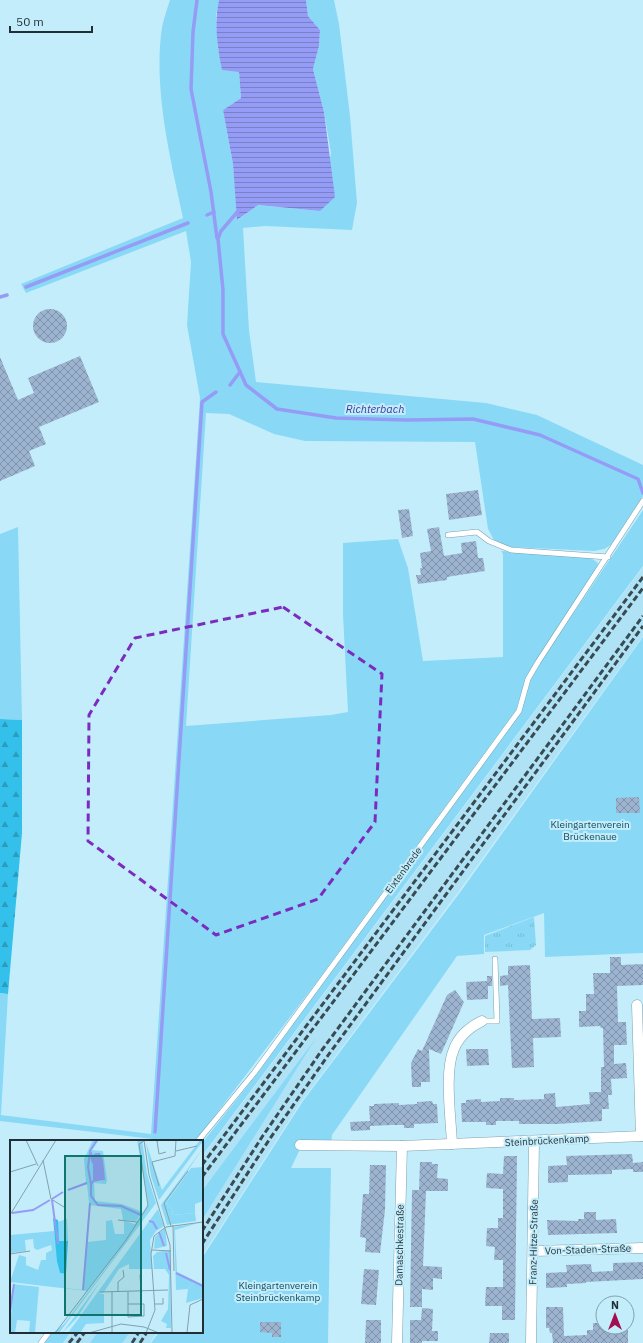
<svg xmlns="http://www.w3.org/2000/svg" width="643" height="1343" font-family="'IBM Plex Sans',sans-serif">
	<defs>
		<pattern id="forest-firs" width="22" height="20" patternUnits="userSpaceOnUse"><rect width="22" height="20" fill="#33c0ea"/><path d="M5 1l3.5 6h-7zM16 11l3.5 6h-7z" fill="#2b9cbe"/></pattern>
		<pattern id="park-tufts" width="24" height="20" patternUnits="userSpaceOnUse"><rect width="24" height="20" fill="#89d9f6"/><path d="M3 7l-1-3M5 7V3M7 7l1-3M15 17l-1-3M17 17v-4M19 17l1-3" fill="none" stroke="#76bbd4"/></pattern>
		<pattern id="water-rules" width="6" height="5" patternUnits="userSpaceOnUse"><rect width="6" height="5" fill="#959cf5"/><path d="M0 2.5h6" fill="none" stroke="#7980c7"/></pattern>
		<pattern id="building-cross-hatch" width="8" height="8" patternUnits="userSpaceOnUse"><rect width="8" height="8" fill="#9cb4d0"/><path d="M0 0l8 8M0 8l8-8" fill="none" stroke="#7f93aa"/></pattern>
	</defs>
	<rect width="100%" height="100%" fill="#c4edfc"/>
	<g fill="#b0e2f5">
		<polygon points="643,567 643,636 459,891 301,1102 202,1256 202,1157"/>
		<polygon points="72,1332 157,1332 150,1343 64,1343"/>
	</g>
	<g fill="#89d9f6">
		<path d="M170,0H219L216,16L218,50L239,72L241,98L223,110L233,164L238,220L257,205L320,211L331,153L324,112L313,69L319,46L320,30L308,16L306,0H334L339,24L350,116L357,203L352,230L265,226L243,228L249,330L256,382L486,403L537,415L643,465V496L611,545L604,549L594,551L510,547L494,540L488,529L475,442L305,441L274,434L229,414L206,413L186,726L331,715L348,712L343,615V543L398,539L408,568L423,661L503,657V554L501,551L591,558L598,563L596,571L526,678L516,710L316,983L197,1139L194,1141H170L0,1121V993L8,994L1,1115L151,1134L200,398L187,325L191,262L186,231L26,293L21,284L183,218C170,157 153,89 162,27C164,18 167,9 170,0Z"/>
		<polygon points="643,510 643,566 202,1156 202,1143 257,1074 521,711 530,681 540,663"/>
		<polygon points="18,527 22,720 0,719 0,534"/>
		<polygon points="643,637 643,953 545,957 544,913 484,935 484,954 457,956 332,1135 331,1145 302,1145 291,1168 331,1168 328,1343 151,1343 159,1332 202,1332 202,1258 204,1255 303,1101 461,891"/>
		<polygon points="316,1038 202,1220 202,1191"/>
		<polygon points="52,1332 71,1332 63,1343 44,1343"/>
		<polygon points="98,1332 130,1332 122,1343 90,1343"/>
	</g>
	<polygon fill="url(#forest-firs)" points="0,719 22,720 22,833 8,994 0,993"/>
	<polygon fill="url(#park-tufts)" points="534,917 536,945 530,950 485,952 485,936"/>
	<path fill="url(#water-rules)" d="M219,0H306L308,16L320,30L319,46L313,69L324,112L335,197L320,211L258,205L237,220L233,164L223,110L241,98L239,72L222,70C217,46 214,23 219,0Z"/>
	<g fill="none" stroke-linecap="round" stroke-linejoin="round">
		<g stroke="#959cf5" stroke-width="3.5">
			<polyline points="197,0 193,32 191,89 211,192 217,238"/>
			<polyline points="239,210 221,231 218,239 223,290 223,334 246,385 277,409 336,418 407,420 473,419 540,435 638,479 643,493"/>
			<polyline points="207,215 214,212"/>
			<polyline points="26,287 188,223"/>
			<polyline points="0,297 7,295"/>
			<polyline points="230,385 240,372"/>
			<polyline points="155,1132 201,418 202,402 216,392"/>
		</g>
	</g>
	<g fill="url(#building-cross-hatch)">
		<circle cx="50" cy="326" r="17"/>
		<polygon points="80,356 99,402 39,427 46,444 29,451 35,466 0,481 0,357 18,400 34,393 28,378"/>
		<polygon points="478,490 482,515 449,520 446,494"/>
		<polygon points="409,509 413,536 402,538 398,510"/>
		<polygon points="439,527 444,556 462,553 461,543 476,541 478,558 483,558 485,571 453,576 447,577 447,580 418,584 416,575 421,575 420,568 422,568 420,553 431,551 427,529"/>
		<polygon points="639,797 640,813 616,813 616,798"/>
		<polygon points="610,957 621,957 621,965 643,964 643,985 617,986 618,1022 626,1022 627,1045 614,1045 614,1064 626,1063 627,1078 611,1079 612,1095 608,1095 609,1109 602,1109 602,1121 557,1124 519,1124 519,1121 496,1121 496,1125 486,1125 486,1122 462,1122 461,1103 466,1103 466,1100 481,1099 481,1102 500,1101 500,1098 514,1098 514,1100 544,1099 544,1094 555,1093 556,1107 579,1105 590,1104 589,1092 601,1092 601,1067 604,1067 603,1028 601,1028 600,1026 579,1027 579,1011 586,1011 586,994 594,994 593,973 610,973"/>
		<polygon points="530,965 532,1019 560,1018 561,1037 533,1038 534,1067 512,1068 508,985 500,986 500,976 508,975 508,966"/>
		<polygon points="487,976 492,976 492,986 488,986 488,999 467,1000 466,982 487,981"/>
		<polygon points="455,990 464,1002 441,1054 429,1049 430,1082 421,1082 421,1087 412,1087 411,1063 418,1049 422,1051 447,995"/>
		<polygon points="466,1049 488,1049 489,1065 467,1066"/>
		<polygon points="432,1101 433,1104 437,1104 438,1123 414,1124 414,1128 404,1128 404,1125 391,1125 370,1126 370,1130 351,1131 350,1122 370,1121 369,1106 374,1106 374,1104 399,1103 399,1105 417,1104 417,1102"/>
		<polygon points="632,1154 633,1163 643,1162 643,1172 633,1172 633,1169 612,1170 612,1174 568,1175 568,1182 548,1183 548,1166 567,1165 566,1156"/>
		<polygon points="504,1156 517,1156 515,1320 502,1320 502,1306 485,1306 486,1287 503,1287 503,1260 494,1260 495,1247 486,1246 487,1228 498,1228 498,1218 503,1218 503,1189 486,1188 487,1173 503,1174"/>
		<polygon points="420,1162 432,1162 432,1164 438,1164 437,1178 448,1179 448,1191 426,1191 423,1266 442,1267 442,1279 433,1278 433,1290 422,1289 422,1307 410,1307 412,1190 419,1190"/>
		<polygon points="370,1165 386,1165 385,1210 380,1253 365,1252 366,1238 360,1237 363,1194 369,1194"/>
		<polygon points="584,1212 596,1212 596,1220 616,1219 617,1233 548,1235 547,1220 578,1221 578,1219 584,1219"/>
		<polygon points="643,1262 643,1279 586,1282 586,1283 567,1284 567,1287 546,1288 546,1273 567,1272 566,1265 591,1264 592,1272 613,1271 613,1263"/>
		<polygon points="364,1269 379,1270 376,1305 361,1304"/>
		<polygon points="546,1307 563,1307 564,1336 587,1335 587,1330 593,1330 593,1323 603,1323 603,1327 607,1327 607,1330 628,1330 628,1343 553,1343 552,1333 550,1333 549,1328 546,1328"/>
		<polygon points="422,1308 433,1309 432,1331 438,1331 438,1341 422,1341 422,1343 410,1343 410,1320 421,1320"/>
		<polygon points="366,1320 381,1320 381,1343 365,1343"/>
		<polygon points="260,1322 281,1322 281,1337 272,1337 272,1333 260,1332"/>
		<polygon points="490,1333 509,1333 509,1343 489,1343"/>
	</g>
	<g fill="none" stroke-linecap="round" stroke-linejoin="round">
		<g stroke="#7ba2b1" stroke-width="6">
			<g id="lane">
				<polyline points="448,535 477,532 489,541 511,550 608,557"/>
				<polyline points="482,1021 497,1021 495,959"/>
				<polyline points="198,1141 254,1073 519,711 528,679 538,662 643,501"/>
				<polyline points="41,1343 49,1332"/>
			</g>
		</g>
		<g stroke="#7ba2b1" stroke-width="11">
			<g id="street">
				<polyline points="637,1005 641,1136"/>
				<path d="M452,1144C451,1119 444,1071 454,1049C459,1036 470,1027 482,1021"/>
				<polyline points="300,1145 402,1146 643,1136"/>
				<polyline points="534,1251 643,1248"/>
				<polyline points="397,1343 402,1146"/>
				<polyline points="531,1343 534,1141"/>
			</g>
		</g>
		<use href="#lane" stroke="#fff" stroke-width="5"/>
		<use href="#street" stroke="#fff" stroke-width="10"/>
		<g stroke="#384b53" stroke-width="3" stroke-dasharray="6 3" stroke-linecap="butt">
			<polyline points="202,1165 643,577"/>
			<polyline points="202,1177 643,588"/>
			<polyline points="202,1231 262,1137 322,1050 643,616"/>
			<polyline points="202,1244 269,1140 329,1054 643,626"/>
			<polyline points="69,1343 78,1332"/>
			<polyline points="77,1343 85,1332"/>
			<polyline points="132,1343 139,1332"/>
			<polyline points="140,1343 147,1332"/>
		</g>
	</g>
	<path fill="none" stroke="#7b2cbf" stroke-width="3" stroke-dasharray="8 5" stroke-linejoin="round" d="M283,607L382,674L375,822L318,899L216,935L88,841L89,715L135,638Z"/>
	<g text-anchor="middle" stroke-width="4" stroke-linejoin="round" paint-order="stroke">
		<g font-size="10" fill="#124b5c" stroke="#c4edfc">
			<text x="590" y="828">Kleingartenverein<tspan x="590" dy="12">Brückenaue</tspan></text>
			<text x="278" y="1289">Kleingartenverein<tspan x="278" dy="12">Steinbrückenkamp</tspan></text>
		</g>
		<g font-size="10" fill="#1f2f35" stroke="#c4edfc">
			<text transform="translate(403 870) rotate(-54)" y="4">Eixtenbrede</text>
			<text transform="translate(547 1140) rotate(-3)" y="4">Steinbrückenkamp</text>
			<text transform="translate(533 1242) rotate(-89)" y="4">Franz-Hitze-Straße</text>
			<text transform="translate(399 1245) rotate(-89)" y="4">Damaschkestraße</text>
			<text transform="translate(588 1249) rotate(-2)" y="4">Von-Staden-Straße</text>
		</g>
		<g font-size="11" font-style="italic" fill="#3d389d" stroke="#c4edfc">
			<text x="375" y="413">Richterbach</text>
		</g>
	</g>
	<g transform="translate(10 1140)">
		<rect width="193" height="193" fill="#c4edfc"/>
		<path d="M83,0H89L82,10L93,11L97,40L96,44L84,43L85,61L112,64L133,72L126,81L113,80L111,69L79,65L77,102L96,100V81L102,80L105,94H114V81L125,84L138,64L127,0H132L137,34L146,63L49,193H43L54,184L111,108L77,151L0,142L9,115L16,117V125L28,130L31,120H36V113L42,110L41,105L27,110L24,108L23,99L15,100L16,111L0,113V95L44,91L50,133L56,134L55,148L73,150L79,63L77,44L57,50L76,42L74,19ZM85,13L91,16L93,41L83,42V25L80,18ZM190,0L193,1L149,60L141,36L136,3L152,50ZM193,8L156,63L162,69L163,75L185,73L186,81L157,85L151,65ZM148,69L154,86L146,91L140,100L142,129H119V124L109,129L94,152L89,154H94V183L76,184L70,193H58ZM57,79L58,101H49L47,82ZM188,83L165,90L167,132L185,141L178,149L166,150L164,87ZM155,88L157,106L144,109L145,97ZM160,110L161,188H156L157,184L151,181L158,169L159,135L155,129H144L143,116L147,112ZM92,139L67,178L52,193L65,176ZM3,144L29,147L25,193H19L20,181L7,180L5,193H0Z" fill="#89d9f6" fill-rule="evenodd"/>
		<path d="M43,78L48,80L49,101H58L56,134L50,133L47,121Z" fill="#33c0ea"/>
		<path d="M193,27V61L185,64V73L163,75L162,69L156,63L181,28Z" fill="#89d9f6"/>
		<path d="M185,141L193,145V158L176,163L178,149Z" fill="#89d9f6"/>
		<path d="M85,13H90L93,20L95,40L83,42V25L80,18Z" fill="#959cf5"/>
		<path fill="none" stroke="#959cf5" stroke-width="2" d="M80,12L78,27L81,44M82,15L80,11L87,0M83,41L81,45V56L88,65L111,66L131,75M58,50L77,43M42,59L53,52M42,60L48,104M2,73L23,70L40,60M139,81L143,82L147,89M149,92L154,106M156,113L160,130M166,133L193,146M73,150L80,63M0,171L4,144"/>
		<path fill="none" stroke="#82a1ac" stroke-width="1" d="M16,0L28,26M134,0L139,35L160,105L162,193M152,0L147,1L149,14L156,12M166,11L187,6M33,20L41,59L54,67M0,32L26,24M149,46L142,22L165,16L166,0M0,75L46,0M108,80L127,82M163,85L164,131M161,86L154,63L178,31M142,110L161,111M0,114L20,111M130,135L131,151M90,152L158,150M108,152V142L114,137L113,130M118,164H134V176L118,177V151M145,164H153V158M45,193L116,100L138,66L129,4L134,1M79,193L111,184L134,187L149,193M102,193V152M136,193L145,170L141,114L144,96L156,87L193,82M177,193L180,165L193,159"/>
		<path fill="#0f766e" fill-opacity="0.15" stroke="#0f766e" stroke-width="2" d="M55,16H131V175H55Z"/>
		<rect width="193" height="193" fill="none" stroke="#1f2f35" stroke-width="2"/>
	</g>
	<g transform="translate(615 1315)"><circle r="19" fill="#c4edfc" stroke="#82a1ac"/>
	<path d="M0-3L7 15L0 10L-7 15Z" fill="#a20e50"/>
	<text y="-6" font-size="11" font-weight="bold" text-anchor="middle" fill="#1f2f35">N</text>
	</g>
	<path d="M10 26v6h82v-6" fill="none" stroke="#1f2f35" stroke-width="2"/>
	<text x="16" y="26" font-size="12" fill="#1f2f35" stroke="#c4edfc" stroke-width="3" paint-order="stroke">50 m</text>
</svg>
